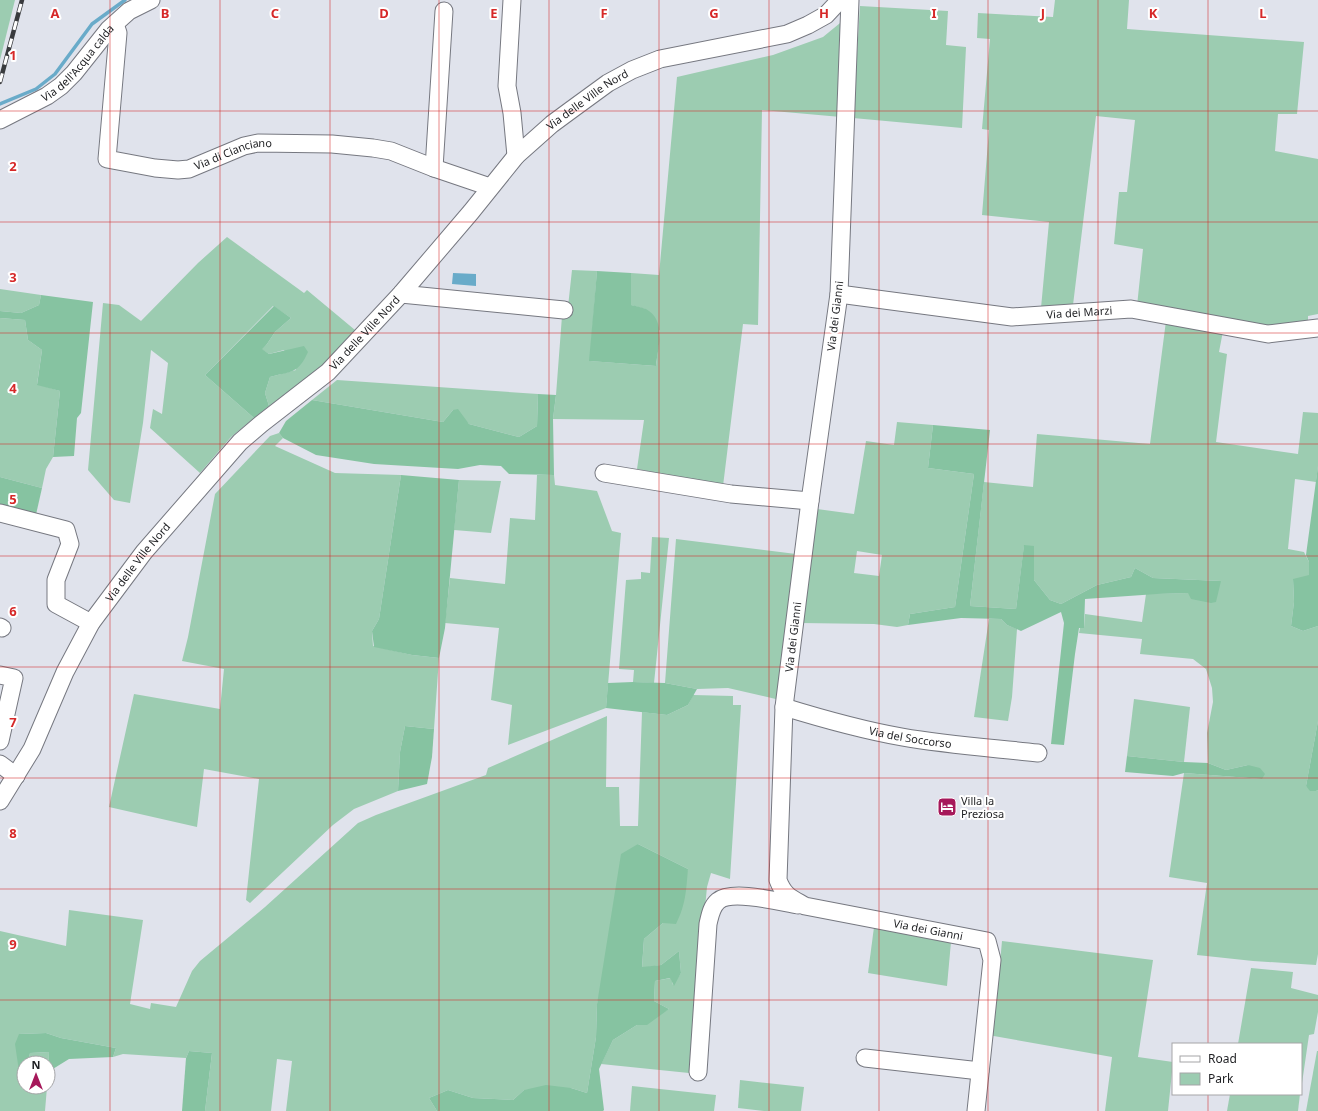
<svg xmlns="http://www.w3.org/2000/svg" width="1318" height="1111" font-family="'Noto Sans',sans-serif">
	<rect width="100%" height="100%" fill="#e0e3ec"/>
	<g fill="#9cccb1" fill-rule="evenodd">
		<polygon points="0,0 15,0 0,60"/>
		<polygon points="1055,0 1129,0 1127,29 1304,42 1297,114 1278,114 1275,151 1318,159 1318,314 1308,316 1308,323 1282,325 1246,325 1137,306 1143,249 1114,244 1119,192 1127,192 1135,120 1096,116 1073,305 1041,308 1049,222 982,215 989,130 982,129 990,39 977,38 978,13 1053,17"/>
		<polygon points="860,6 948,11 946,45 966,47 962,128 853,118"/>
		<polygon points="845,19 841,117 762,110 758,325 743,324 723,486 637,469 644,420 553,419 556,395 562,316 567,316 572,270 597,271 590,361 656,366 660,331 645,309 631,305 631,273 659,275 677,77 773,55 823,37"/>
		<polygon points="227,237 304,293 307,290 355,330 310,379 269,406 265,393 270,377 296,370 284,350 269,354 261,349 267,344 275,332 291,318 273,306 205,375 254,418 231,437 200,473 150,428 153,409 162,414 168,363 151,350 143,423 130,503 114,500 88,470 103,303 119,305 141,321 198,263"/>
		<polygon points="0,289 41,295 39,305 21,313 0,311"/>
		<polygon points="0,318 25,320 28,340 42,350 37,384 60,391 53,457 46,469 42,488 0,477"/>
		<polygon points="1166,321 1223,331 1219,352 1227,354 1216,442 1298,454 1303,412 1318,413 1318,466 1316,482 1295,479 1288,549 1304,552 1309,562 1309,576 1293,580 1294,602 1291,626 1303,631 1318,626 1318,721 1306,786 1316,791 1318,790 1318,954 1316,965 1253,961 1197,955 1207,883 1169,877 1184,773 1262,779 1248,765 1226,770 1208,763 1207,733 1213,702 1212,688 1206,669 1193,659 1140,654 1142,639 1079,633 1080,628 1084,628 1085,614 1142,622 1146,594 1188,593 1221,581 1153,578 1135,568 1131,577 1097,585 1061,604 1050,600 1034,580 1034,546 1024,546 1016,609 970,606 984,482 1033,487 1037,434 1150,444"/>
		<polygon points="337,380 538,394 537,426 519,437 469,424 453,410 443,422 312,400"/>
		<path d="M897,422L933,425L928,468L974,474L955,607L910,614L908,625L897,627L874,624L801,623L817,509L854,514L866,441L894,445ZM857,551L882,555L879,576L854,573Z"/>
		<polygon points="279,433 283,438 275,446 335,473 401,475 379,619 372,631 373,646 412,655 439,658 434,729 405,726 400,752 398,791 354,809 333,825 250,903 246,900 259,779 204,769 197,827 109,807 134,694 220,709 224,669 182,661 188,637 215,494 270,436"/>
		<polygon points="537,475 554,475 555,485 597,491 612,531 621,533 606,708 508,745 512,705 491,700 499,628 445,623 450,578 505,584 510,518 535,520"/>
		<polygon points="459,480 501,481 491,533 454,530"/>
		<polygon points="652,537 669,538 654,683 633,682 634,670 619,669 626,580 641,579 641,572 650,573"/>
		<polygon points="676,539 796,554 780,700 728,688 697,689 665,683"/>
		<polygon points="989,619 1001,619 1007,625 1017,629 1012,697 1008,721 974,717"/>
		<polygon points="693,695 733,696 733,705 741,705 730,879 711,873 707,887 689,1073 601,1064 613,1040 637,1025 669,1009 654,1001 655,981 671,978 673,985 681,973 679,951 661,965 642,968 644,939 663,923 688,869 638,844 597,1004 596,1037 587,1093 571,1088 524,1090 513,1100 473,1098 448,1090 429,1098 437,1111 286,1111 292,1061 277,1059 271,1111 205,1111 212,1053 189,1051 186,1058 123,1054 113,1057 116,1048 61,1038 46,1033 19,1034 21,1085 24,1085 24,1087 47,1087 45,1111 0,1111 0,931 66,946 69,910 143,920 130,1004 150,1009 151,1003 176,1007 192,971 200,961 265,907 358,823 376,815 486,775 488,768 607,716 606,787 619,787 620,826 638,826 642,712 667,715 688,705"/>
		<polygon points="1134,699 1190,707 1184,762 1127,756"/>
		<polygon points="874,927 951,942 947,986 868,973"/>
		<polygon points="1002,941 1153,960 1138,1057 1173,1062 1168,1111 1105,1111 1112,1057 988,1035 997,996"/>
		<polygon points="1251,968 1293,972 1291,988 1318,995 1318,1012 1314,1034 1309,1035 1301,1090 1301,1044 1238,1044"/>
		<polygon points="1317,1051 1318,1051 1318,1111 1306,1111"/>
		<polygon points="49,1052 48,1073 48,1063 28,1063 30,1053"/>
		<polygon points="740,1080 804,1087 801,1111 764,1111 738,1108"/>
		<polygon points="632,1086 716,1095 714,1111 630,1111"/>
		<polygon points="1230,1094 1300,1094 1298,1111 1227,1111"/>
	</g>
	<g fill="#86c3a1">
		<path d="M597,271L631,273V305C636,306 641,307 646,309C667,321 658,347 656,366L589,361Z"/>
		<polygon points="41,295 93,302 81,413 77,418 74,456 53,457 60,391 37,385 42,350 28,340 25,320 0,318 0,311 21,313 39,305"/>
		<path d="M274,306L291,318L275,332L267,344L262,349L269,354L304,346L308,352C298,374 292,371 270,377L265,393L269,406L254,418L205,375Z"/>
		<polygon points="538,394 556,395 553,419 554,475 509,474 501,466 480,465 458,469 374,464 316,455 283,438 279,433 286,421 312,400 443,422 453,410 458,409 469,424 519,437 537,426"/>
		<polygon points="933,425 990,430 970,606 1016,609 1024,545 1034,546 1034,580 1050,600 1061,604 1097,585 1131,577 1135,568 1153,578 1221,581 1216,602 1211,603 1191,599 1188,593 1157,594 1085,599 1084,628 1079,628 1075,654 1064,745 1051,744 1064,623 1061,612 1021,631 1007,625 1001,619 961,618 908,625 910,614 955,607 974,474 928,468"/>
		<polygon points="1318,466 1318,626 1303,631 1291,626 1294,602 1293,579 1309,575 1309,562 1306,555"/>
		<polygon points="401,475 459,480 445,628 439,658 412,655 374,647 372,631 379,619"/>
		<polygon points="0,477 42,488 35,519 0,511"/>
		<polygon points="633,682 665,683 697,689 688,705 667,715 606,708 608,683"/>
		<polygon points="1318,721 1318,790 1316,791 1310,791 1306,786"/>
		<polygon points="405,726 434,729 432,757 427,784 398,791 400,752"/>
		<polygon points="1127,756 1184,762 1208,763 1226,770 1248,765 1260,768 1265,774 1262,779 1184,773 1173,776 1125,772"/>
		<path d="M638,844L688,869C686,891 686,904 676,924L663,923L644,939L642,967L661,965L679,951L681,973L674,986L670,978L655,981L654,1001L669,1009L647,1025H637L613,1040L599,1069L604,1110L603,1111H437L429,1098L448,1090L473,1098L513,1100L524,1090L546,1085L571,1088L587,1093L596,1037L597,1004L621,854Z"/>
		<polygon points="46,1033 61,1038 116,1048 113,1057 69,1059 48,1072 49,1052 30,1053 28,1063 24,1063 24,1085 21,1085 15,1044 19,1034"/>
		<polygon points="189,1051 212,1053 205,1111 182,1111 186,1058"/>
	</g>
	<polygon fill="#69abc9" points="453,273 476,274 476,286 452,284"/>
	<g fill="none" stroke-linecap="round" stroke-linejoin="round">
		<polyline stroke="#69abc9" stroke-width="3.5" points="0,104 36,89 55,74 92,24 125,0"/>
		<g stroke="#767880" stroke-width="19">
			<g id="minor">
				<polyline points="512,0 507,86 512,113 516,156"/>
				<path id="s1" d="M850,0L839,294L810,501L784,707L778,880C784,896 791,898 805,906L987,941L992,960L976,1111"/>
				<path id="s2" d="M115,24L118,33L107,159L155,168L178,170L189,169L244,146L258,143L332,144L373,148L391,151L434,168L490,187"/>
				<path id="s3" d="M0,120L47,96L61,86L74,73L109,29L129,11L151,0"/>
				<polyline points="434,168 444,11"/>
				<polyline points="401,294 564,310"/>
				<path id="s4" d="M839,294L1012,317L1131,309L1268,334L1318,328"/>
				<polyline points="604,473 731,494 810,501"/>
				<polyline points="0,513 66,530 70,544 56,580 56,604 91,623"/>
				<polyline points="0,627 2,628"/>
				<polyline points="0,675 14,678 0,741"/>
				<path id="s5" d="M784,707C823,719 862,730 902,737C947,745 993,748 1038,753"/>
				<polyline points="0,764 16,776"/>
				<path id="s6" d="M0,801L32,749L65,672L91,623L144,552L240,442L261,424L328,372L401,294L471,212L516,156L552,124L571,110L608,83L632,70L660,59L787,34L808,25L826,15L840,0"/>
				<polyline points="865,1058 980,1071"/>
				<path d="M698,1072L708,924C710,916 711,907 718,901C732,889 780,902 798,905"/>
			</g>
		</g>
		<use href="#minor" stroke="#fff" stroke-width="17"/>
		<g stroke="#393b3e" stroke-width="4.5">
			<polyline id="rail" points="0,82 22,0"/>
		</g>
		<use href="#rail" stroke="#fff" stroke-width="3" stroke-dasharray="9" stroke-linecap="butt"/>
	</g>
	<path fill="none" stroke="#d62828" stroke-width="1" stroke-opacity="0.55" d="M110,0V1111M220,0V1111M330,0V1111M439,0V1111M549,0V1111M659,0V1111M769,0V1111M879,0V1111M988,0V1111M1098,0V1111M1208,0V1044M0,111H1318M0,222H1318M0,333H1318M0,444H1318M0,556H1318M0,667H1318M0,778H1318M0,889H1318M0,1000H1318M1208,1094V1111"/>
	<defs>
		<g id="hotel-square" transform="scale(1)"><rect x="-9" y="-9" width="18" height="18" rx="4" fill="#a6185a" stroke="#fff"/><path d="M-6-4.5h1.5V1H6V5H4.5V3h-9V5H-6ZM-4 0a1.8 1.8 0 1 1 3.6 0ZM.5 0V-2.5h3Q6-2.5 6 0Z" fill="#fff"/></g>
	</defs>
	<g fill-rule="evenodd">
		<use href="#hotel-square" x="947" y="807"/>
	</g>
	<g text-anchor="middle" stroke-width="4" stroke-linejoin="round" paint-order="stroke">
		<g font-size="11" fill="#1e1f22" stroke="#fff">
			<text dy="4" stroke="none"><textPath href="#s3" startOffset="98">Via dell'Acqua calda</textPath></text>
			<text dy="4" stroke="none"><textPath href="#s6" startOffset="925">Via delle Ville Nord</textPath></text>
			<text dy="4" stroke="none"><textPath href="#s2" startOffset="266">Via di Cianciano</textPath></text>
			<text dy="4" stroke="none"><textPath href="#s4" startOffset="242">Via dei Marzi</textPath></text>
			<text transform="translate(835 316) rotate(-83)" y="4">Via dei Gianni</text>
			<text dy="4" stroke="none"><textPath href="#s6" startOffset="601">Via delle Ville Nord</textPath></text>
			<text dy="4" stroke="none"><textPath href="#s6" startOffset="277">Via delle Ville Nord</textPath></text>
			<text transform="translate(793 637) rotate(-83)" y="4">Via dei Gianni</text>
			<text dy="4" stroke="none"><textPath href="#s5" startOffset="130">Via del Soccorso</textPath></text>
			<text dy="4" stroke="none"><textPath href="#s1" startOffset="1048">Via dei Gianni</textPath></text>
		</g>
		<g font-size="11" fill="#1e1f22" stroke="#fff" text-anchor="start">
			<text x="961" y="805">Villa la<tspan x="961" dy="13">Preziosa</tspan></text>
		</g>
	</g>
	<g font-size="13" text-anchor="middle" font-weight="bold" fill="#d62828" stroke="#fff" stroke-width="4" stroke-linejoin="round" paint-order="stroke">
		<text x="55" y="18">A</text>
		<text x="165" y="18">B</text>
		<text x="275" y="18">C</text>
		<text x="384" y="18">D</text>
		<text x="494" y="18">E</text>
		<text x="604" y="18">F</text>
		<text x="714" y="18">G</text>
		<text x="824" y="18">H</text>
		<text x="934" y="18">I</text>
		<text x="1043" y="18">J</text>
		<text x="1153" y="18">K</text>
		<text x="1263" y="18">L</text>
		<text x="13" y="60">1</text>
		<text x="13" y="171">2</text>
		<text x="13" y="282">3</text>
		<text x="13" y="393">4</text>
		<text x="13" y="504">5</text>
		<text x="13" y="616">6</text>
		<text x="13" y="727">7</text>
		<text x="13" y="838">8</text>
		<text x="13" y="949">9</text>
	</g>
	<rect x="1172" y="1043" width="130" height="52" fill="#ffffff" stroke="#a5a5a7"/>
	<rect x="1180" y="1056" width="20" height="6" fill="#ffffff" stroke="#a5a5a7"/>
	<text x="1208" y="1063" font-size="12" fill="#1e1f22">Road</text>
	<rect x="1180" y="1073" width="20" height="12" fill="#9cccb1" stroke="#a5a5a7"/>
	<text x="1208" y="1083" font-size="12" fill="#1e1f22">Park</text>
	<g transform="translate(36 1075)"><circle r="19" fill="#ffffff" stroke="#a5a5a7"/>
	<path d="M0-3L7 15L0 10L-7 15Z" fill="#a6185a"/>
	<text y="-6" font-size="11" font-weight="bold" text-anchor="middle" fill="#1e1f22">N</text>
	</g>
</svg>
